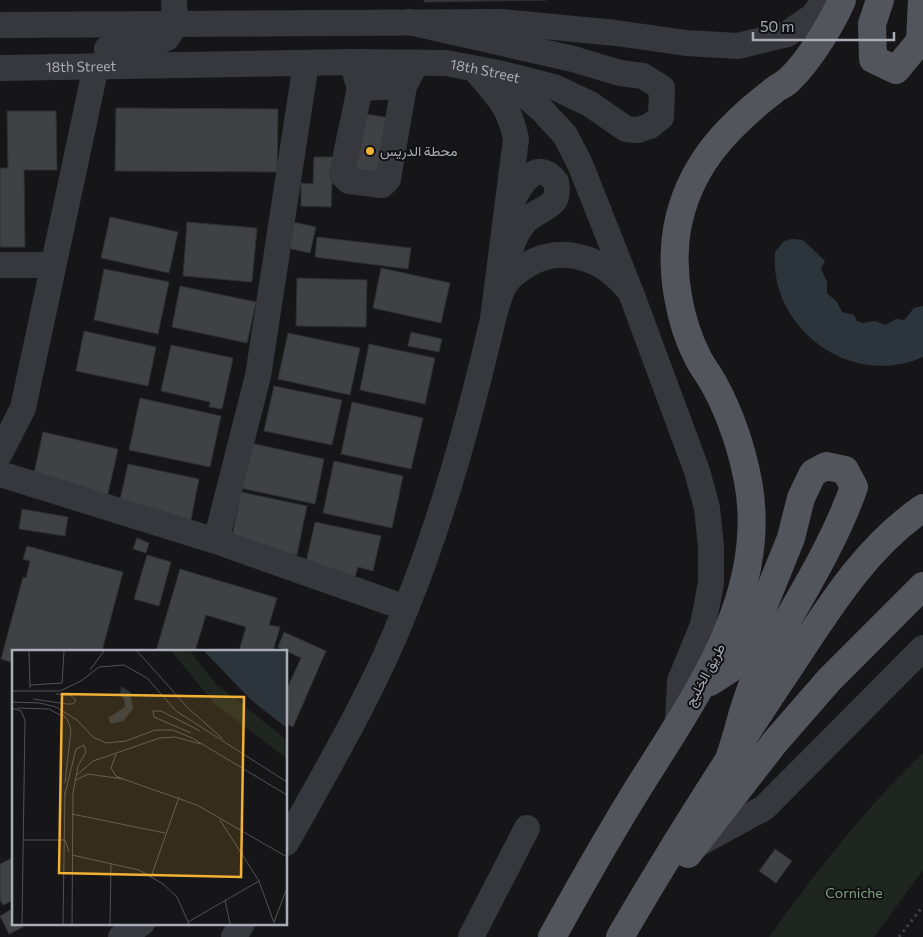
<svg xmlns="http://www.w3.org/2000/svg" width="923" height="937" font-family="Commissioner,Vazirmatn,sans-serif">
	<rect width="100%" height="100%" fill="#161618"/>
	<path fill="#1e261f" d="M923,753V870L874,937H769C816,872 865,808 923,753Z"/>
	<path fill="#2c353c" d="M792,239L803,240L825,261L821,269L827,282V293L837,302L842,312L854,315L857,321L863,323L875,321L885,325L896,319L904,320L914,308L923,306V357C852,389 769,329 775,252L784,241Z"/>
	<g fill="#404145" stroke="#303034">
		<polygon points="424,0 546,0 424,2"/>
		<polygon points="116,108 278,109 277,172 115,171"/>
		<polygon points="7,111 56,111 57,170 24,170 25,247 0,247 0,168 8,168"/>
		<polygon points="360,113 396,119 383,189 348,183"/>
		<polygon points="314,157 333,157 331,207 301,206 301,183 313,184"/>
		<polygon points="110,217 178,232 169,273 101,258"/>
		<polygon points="187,222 257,228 252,282 183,276"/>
		<polygon points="293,222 316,227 310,253 287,248"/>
		<polygon points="317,237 411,248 408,269 315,257"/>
		<polygon points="381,268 450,283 441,323 373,308"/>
		<polygon points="104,269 169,282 158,334 94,320"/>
		<polygon points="297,278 367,280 366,327 296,326"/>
		<polygon points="180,286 256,302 247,343 172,327"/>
		<polygon points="84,331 156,347 148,386 76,371"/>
		<polygon points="411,332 442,339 439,352 408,346"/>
		<polygon points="288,333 360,348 350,395 278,379"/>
		<polygon points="369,344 435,358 425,404 360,390"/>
		<polygon points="171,345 233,358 222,409 209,407 210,402 161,391"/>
		<polygon points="274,386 342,400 332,445 264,431"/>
		<polygon points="140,398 221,416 210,467 129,450"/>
		<polygon points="352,402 423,418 411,469 341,454"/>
		<polygon points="43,432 118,449 107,498 32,482"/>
		<polygon points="250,443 324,459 315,504 240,488"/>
		<polygon points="334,461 403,476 392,528 323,513"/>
		<polygon points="128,464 199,479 190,525 118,509"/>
		<polygon points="241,492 307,506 297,555 231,541"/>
		<polygon points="22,509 68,517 65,536 19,529"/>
		<polygon points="315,522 381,536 373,571 358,567 355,577 305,567"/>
		<polygon points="137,538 149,543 146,553 133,549"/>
		<polygon points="27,546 123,572 102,651 14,651 14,663 1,659 23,577 26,578 30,561 23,559"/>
		<polygon points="147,555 171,562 159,606 134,599"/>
		<polygon points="180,569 277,598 269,625 280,627 273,651 239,651 246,627 206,615 195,651 156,651"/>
		<polygon points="284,632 326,651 293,727 286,724 286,691 301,658 278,647"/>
		<polygon points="775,849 792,861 776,883 759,871"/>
		<polygon points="14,857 14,900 3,905 0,900 0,864"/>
		<polygon points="12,909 14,923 21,923 23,927 9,934 0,916"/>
	</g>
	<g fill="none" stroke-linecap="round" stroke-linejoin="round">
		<polyline stroke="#3d3f44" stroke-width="3" stroke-dasharray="2.5 4" stroke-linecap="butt" points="899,937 923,906"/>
		<g stroke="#37383d" stroke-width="26">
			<polyline points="0,25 501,22 616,33 686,43 738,46 787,34 813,16 825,0"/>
			<polyline points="107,49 140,48 167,38 175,25 174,0"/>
			<path id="s1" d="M0,68L352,62L446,63L498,73L554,87L590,104L626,129L638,130L650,126L661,117L662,88L643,76L620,73L573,59L409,22"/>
			<polyline points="355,72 360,88 404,86 412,71"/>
			<path d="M477,72C498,96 510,108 516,139L493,319C496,308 499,296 504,286C509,277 519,270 527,265C562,244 602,258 626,287"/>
			<polyline points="502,76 541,109 565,135 580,164 631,293 697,471 707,508 711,547 711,583 703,625 680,681 678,724"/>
			<polyline points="360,88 342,174 349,181 382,185 388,179 404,86"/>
			<path d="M509,254C513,242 516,231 525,222C539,206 562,210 556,182C536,156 519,186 511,204"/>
			<polyline points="0,265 53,265"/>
			<polyline points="0,453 23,408 96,66"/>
			<polyline points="0,474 216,541 406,608"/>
			<polyline points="216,541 258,376 306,63"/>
			<path d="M286,843C329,766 374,690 406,608C444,514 470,417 493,319"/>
			<polyline points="694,846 764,808 923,648"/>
			<polyline points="121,937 142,923"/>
			<polyline points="234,937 242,923"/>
			<polyline points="471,937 527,828"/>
		</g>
		<g stroke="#53555c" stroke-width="28">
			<polyline points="880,0 872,24 873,59 896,70 920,41 922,0"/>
			<path d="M710,682L730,669L759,617L791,538L801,498L813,473L826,466L845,470L854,487C830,555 789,613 756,677C744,701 739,731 730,756"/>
			<polyline points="688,854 775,742 829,680 923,586"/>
			<path d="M552,937C578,890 604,844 632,798C690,703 770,600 748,481C742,450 730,414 715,386C710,376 703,368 698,358C679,321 670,271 677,229C688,168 725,128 772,92C777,87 784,85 789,80C809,61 831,25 842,0"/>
			<path d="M620,937C670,851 724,766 779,683C822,620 859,552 923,508"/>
		</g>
	</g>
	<circle fill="#f2b134" stroke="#111113" stroke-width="2" cx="370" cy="151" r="5"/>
	<g text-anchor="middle" stroke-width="4" stroke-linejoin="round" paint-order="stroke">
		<g font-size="14" fill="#a8adb8" stroke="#111113">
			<text dy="5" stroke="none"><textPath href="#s1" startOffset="81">18th Street</textPath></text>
			<text dy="5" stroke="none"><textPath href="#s1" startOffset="486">18th Street</textPath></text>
			<text transform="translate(705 675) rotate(-62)" y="5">طريق الخليج</text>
		</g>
		<g font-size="14" fill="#a8adb8" stroke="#111113" text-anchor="start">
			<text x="380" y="156">محطة الدريس</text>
		</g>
		<g font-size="14" fill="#7fa381" stroke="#111113">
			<text x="854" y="898">Corniche</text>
		</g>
	</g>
	<g transform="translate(12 650)">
		<rect width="275" height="275" fill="#161618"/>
		<path d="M159,1H178L203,33L275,90V109L202,53Z" fill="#1e261f"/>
		<path d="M192,1H275V78L240,51ZM109,36L118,42L121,59L111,71L99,74L96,68L113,57L112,49L108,45Z" fill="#2c353c"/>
		<path fill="none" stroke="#505258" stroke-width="1" d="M17,1L18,38M125,1L175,57L211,89M78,20L92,1M18,35L50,33L52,1M0,41H48L69,31L87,17L112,15L135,28L164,61L275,132M21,49L55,54H61L64,50L58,45L44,44M0,52L28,53L44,57L65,70L81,87L94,93L114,91L143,80H161L180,88L275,145M0,58L9,61L13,70L10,274M5,58L37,59L50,66M49,62L56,71L59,80L53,133M179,83L142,67L141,61H149L188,81M65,125L81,111L148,88L163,87L189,94M111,129L185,155L275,207M64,130L76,124L111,129L104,126L99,118L104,104M53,144L64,99L72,95L74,102L66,116L61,143L60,274M60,164L153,183M208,170L247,231L262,273M12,190H53L57,202M60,205L127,220L151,234L165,247L177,274M139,227L167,147M213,250L218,274M176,272L247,231M262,272L275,238M51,274L53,141M98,274L99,214"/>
		<path fill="#f2b134" fill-opacity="0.15" stroke="#f2b134" stroke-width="2.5" d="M50,44L232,47L229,227L47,223Z"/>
		<rect width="275" height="275" fill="none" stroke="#a8adb8" stroke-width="2.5"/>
	</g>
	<path d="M753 32v8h141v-8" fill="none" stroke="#a8adb8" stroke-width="2.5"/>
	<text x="760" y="32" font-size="15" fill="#a8adb8" stroke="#111113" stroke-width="4" paint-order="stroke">50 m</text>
</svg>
